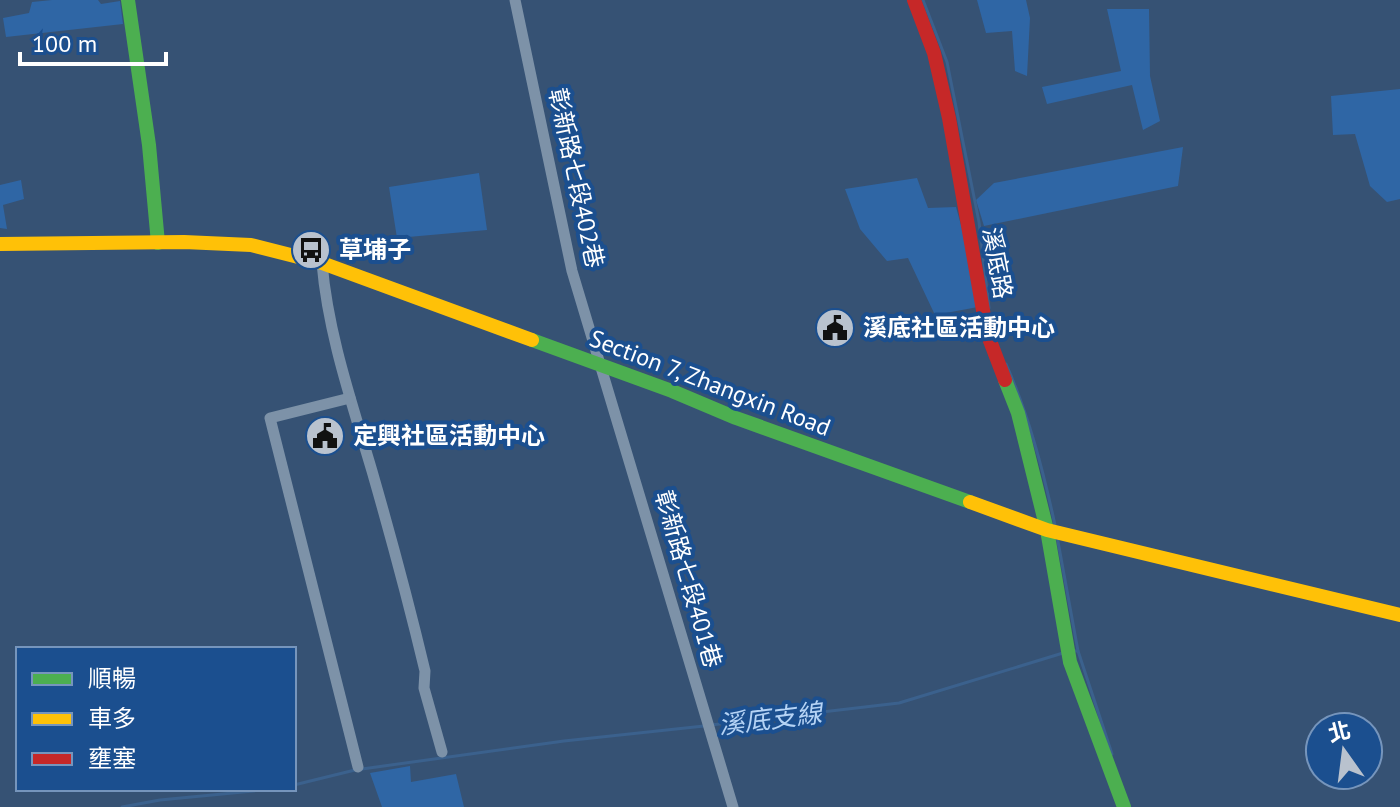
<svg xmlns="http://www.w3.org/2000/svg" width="1400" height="807" font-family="'PT Sans','Noto Sans TC',sans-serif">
	<rect width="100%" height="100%" fill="#365274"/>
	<g fill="#2f66a5">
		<polygon points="52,0 98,0 101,4 120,1 123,24 6,37 3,18 29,13 32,2"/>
		<polygon points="977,0 1026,0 1030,18 1027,76 1015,71 1012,31 986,33"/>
		<polygon points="1107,9 1149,9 1150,76 1160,121 1143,130 1132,85 1047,104 1042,87 1121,71"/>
		<polygon points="1400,89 1400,199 1387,202 1370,186 1355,134 1333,135 1331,96"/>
		<polygon points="1183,147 1178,186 984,226 976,200 994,183"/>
		<polygon points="479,173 487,230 397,238 389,187"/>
		<polygon points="917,178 928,208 956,207 979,290 978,307 935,315 908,258 887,261 860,229 845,189"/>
		<polygon points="21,180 24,199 3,205 7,229 0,228 0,185"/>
		<polygon points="410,766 411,782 456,774 464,807 382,807 370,773"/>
	</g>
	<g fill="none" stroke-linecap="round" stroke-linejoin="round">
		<g stroke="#3b618d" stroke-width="3">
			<polyline points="923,0 947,62 979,222 989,308"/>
			<path d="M1006,364C1029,416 1043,470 1055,525"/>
			<polyline points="1057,536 1078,651"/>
			<polyline points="1074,651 1078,651 1112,754"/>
			<polyline points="711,725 899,703 1063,653"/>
			<polyline points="362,769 564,741 704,726"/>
			<polyline points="294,785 355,770"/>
			<polyline points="122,807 160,800 273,789"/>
		</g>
		<g stroke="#7d92a8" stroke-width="11">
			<polyline points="515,0 572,271 733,807"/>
			<path d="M322,263C328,334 352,403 372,471C391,537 409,604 425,671L424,688L442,752"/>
			<polyline points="350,398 270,418 358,767"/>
		</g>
		<g stroke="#4caf50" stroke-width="14">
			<polyline points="128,0 149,145 158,243"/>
			<polyline points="532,340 672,391 736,418 970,502"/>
			<polyline points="1005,380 1018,413 1047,530 1070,662 1124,807"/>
		</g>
		<g stroke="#ffc107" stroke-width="14">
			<polyline points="0,244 184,242 251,245 322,263 532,340"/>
			<polyline points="970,502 1047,530 1400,615"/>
		</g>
		<polyline stroke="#c62828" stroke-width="14" points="914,0 934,53 949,118 987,333 1005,380"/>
	</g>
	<defs>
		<g id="bus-disc" transform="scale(2)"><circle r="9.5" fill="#b9c2ce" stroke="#1b4f8f"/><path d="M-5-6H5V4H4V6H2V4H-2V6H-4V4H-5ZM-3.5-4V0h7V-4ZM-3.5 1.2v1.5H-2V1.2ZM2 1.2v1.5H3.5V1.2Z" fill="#111"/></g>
		<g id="civic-disc" transform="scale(2)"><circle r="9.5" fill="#b9c2ce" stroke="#1b4f8f"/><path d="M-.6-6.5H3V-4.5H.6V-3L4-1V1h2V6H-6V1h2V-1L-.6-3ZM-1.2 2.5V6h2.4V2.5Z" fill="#111"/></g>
	</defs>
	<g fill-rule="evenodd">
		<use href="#bus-disc" x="311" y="250"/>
		<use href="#civic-disc" x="835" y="328"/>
		<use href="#civic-disc" x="325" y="436"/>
	</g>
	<g text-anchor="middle" stroke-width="8" stroke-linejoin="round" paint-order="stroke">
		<g font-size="24" fill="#fff" stroke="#1b4f8f">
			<text transform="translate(576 178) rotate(78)" y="8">彰新路七段402巷</text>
			<text transform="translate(997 263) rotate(80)" y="8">溪底路</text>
			<text transform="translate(710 383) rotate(21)" y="8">Section 7, Zhangxin Road</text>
			<text transform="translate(688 579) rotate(74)" y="8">彰新路七段401巷</text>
		</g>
		<g font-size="24" font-weight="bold" fill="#fff" stroke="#1b4f8f" text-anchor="start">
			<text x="339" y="258">草埔子</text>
			<text x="863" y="336">溪底社區活動中心</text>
			<text x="353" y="444">定興社區活動中心</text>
		</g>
		<g font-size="26" font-style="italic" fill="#b5d3f5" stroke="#1b4f8f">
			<text transform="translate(770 719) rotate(-7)" y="9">溪底支線</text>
		</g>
	</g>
	<rect x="16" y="647" width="280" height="144" fill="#1b4f8f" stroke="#7695bc" stroke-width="2"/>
	<rect x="32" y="673" width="40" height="12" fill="#4caf50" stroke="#7695bc" stroke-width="2"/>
	<text x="88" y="687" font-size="24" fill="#ffffff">順暢</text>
	<rect x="32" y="713" width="40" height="12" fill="#ffc107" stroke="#7695bc" stroke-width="2"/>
	<text x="88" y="727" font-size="24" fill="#ffffff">車多</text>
	<rect x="32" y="753" width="40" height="12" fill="#c62828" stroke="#7695bc" stroke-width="2"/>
	<text x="88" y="767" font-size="24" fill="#ffffff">壅塞</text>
	<g transform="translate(1344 751) rotate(346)"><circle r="38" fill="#1b4f8f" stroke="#7695bc" stroke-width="2"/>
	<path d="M0-6L14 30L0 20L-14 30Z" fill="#b9c2ce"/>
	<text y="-12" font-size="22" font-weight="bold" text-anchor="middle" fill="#ffffff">北</text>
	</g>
	<path d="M20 52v12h146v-12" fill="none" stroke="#ffffff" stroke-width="4"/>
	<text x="32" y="52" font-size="24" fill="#ffffff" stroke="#1b4f8f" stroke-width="6" paint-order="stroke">100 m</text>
</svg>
